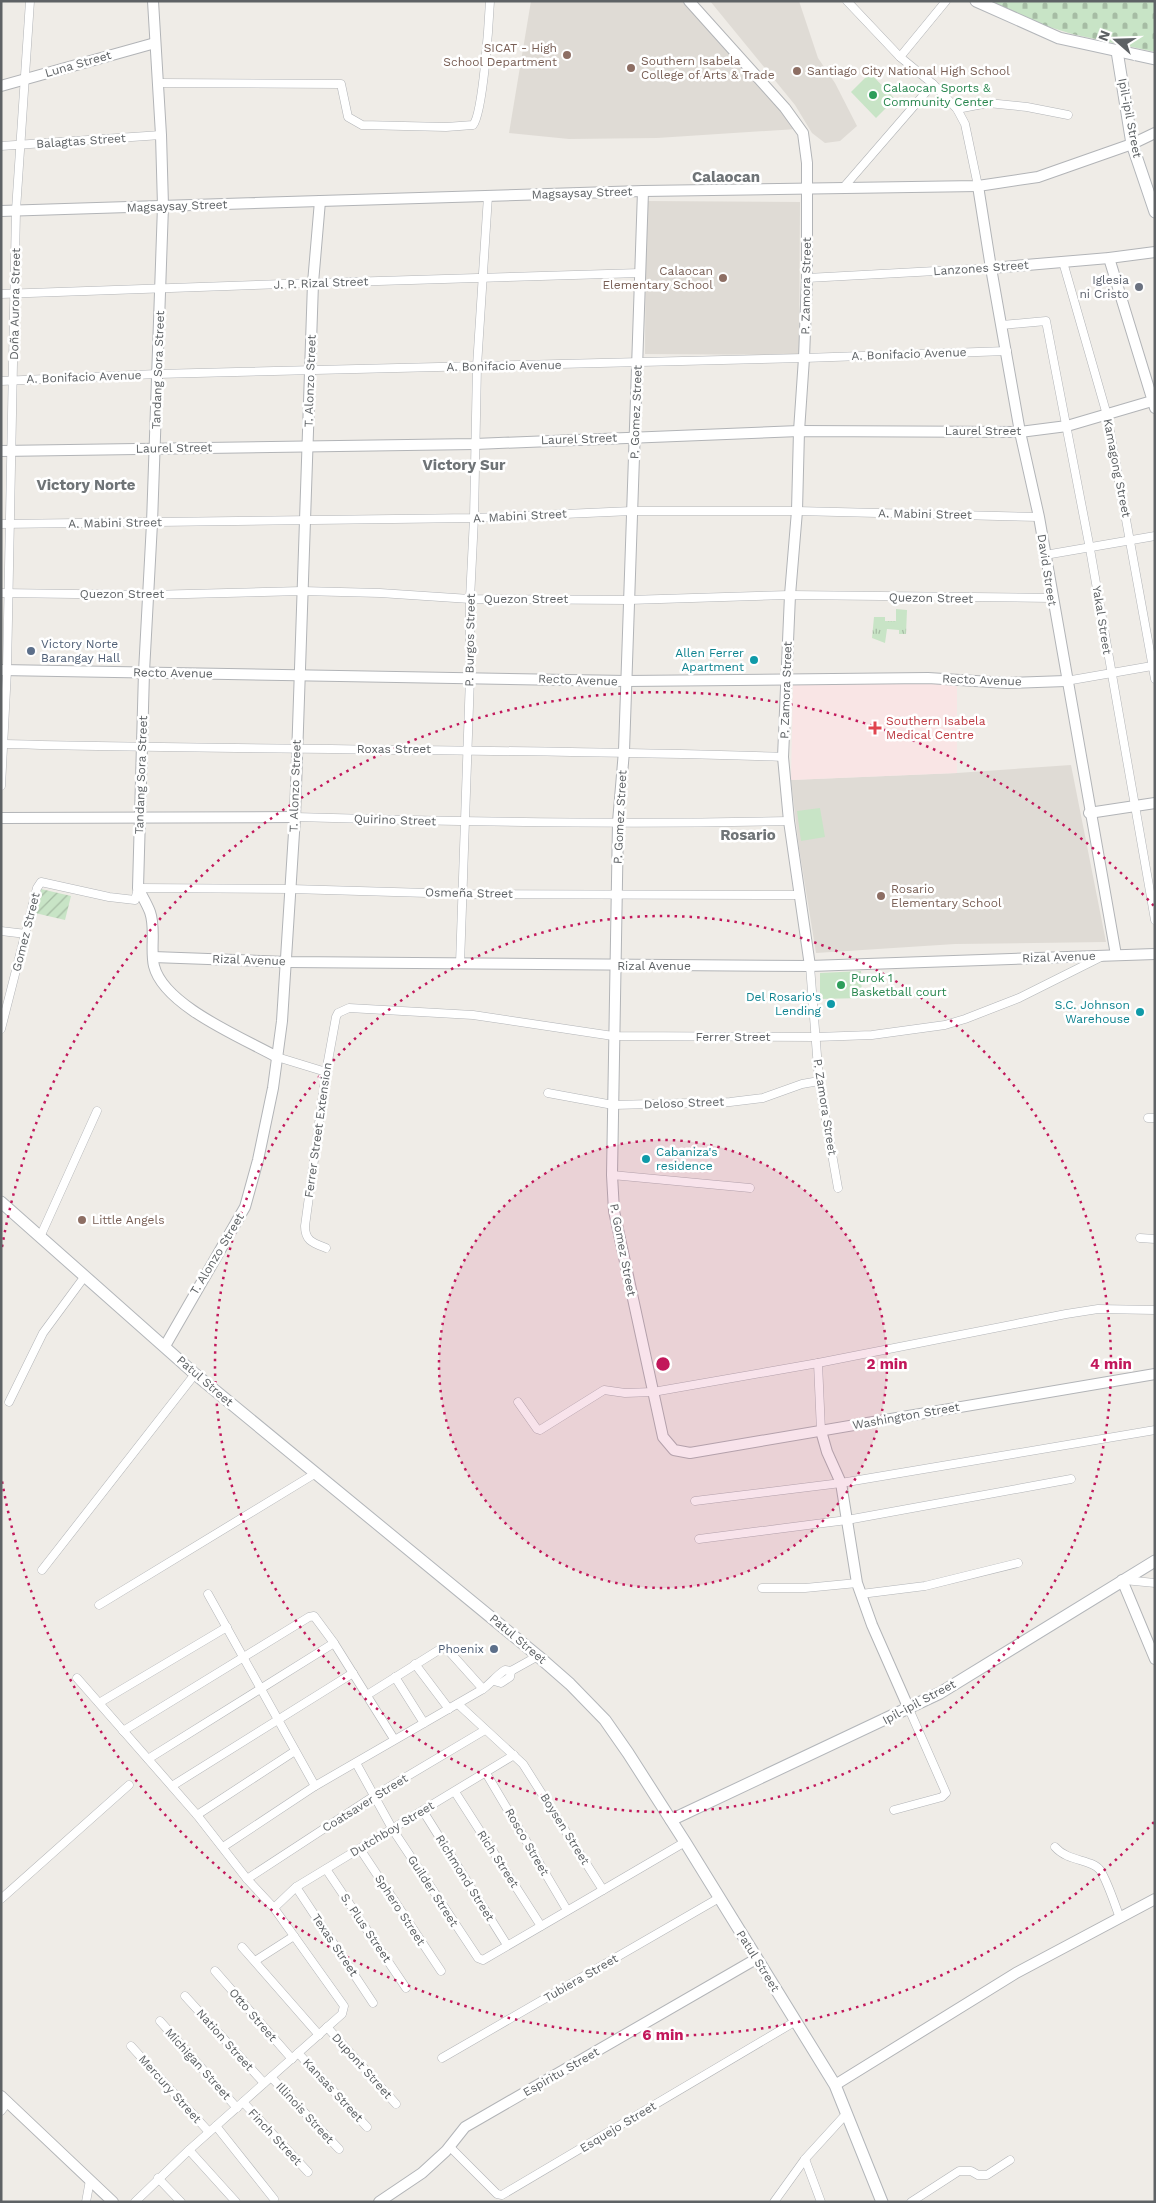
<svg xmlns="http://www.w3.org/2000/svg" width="1156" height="2203" font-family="'Work Sans',sans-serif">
	<defs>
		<pattern id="grass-tufts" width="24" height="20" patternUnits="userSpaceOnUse" patternTransform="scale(1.25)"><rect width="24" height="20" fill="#c8e4c6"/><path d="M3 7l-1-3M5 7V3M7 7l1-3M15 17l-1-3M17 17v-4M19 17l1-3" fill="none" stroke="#a6bca4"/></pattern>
		<pattern id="cemetery-stones" width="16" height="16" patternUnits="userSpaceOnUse" patternTransform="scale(1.25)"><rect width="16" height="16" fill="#c8e4c6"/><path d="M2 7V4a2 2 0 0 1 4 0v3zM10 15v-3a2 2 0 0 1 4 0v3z" fill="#a6bca4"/></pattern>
		<pattern id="garden-furrows" width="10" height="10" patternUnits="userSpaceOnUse" patternTransform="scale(1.25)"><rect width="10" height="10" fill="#c8e4c6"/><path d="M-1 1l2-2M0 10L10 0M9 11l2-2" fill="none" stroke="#a6bca4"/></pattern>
	</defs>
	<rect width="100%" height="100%" fill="#efece7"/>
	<g fill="#dfdbd5">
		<polygon points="531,1 683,1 797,129 657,138 569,139 509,133"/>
		<polygon points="710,1 799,1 818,58 835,83 857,126 840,141 825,143 812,133 795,105"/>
		<polygon points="646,201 800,202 799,355 645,354"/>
		<polygon points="1071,765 1106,942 955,944 816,953 799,848 791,780 957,773"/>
	</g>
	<polygon fill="#f9e5e5" points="793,682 957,683 957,773 791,780"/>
	<polygon fill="url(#grass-tufts)" points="896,609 907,610 906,634 899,634 899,630 887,629 885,643 872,638 874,617 885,617 885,621 896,621"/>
	<polygon fill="url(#cemetery-stones)" points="987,1 1155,1 1155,52 1072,34 1043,25"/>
	<polygon fill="url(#garden-furrows)" points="41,889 71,896 65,920 35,913"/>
	<g fill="#c8e4c6">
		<polygon points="870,73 895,99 876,118 851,92"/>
		<polygon points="820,808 825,837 801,841 797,811"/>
		<polygon points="861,971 862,998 820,999 820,973"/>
	</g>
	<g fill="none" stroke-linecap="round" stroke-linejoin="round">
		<g stroke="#b2b4b7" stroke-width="9">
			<g id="minor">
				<polyline points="847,1 900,57 933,84 957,109 965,124 978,186"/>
				<polyline points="900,57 946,1"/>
				<path d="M158,83L341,84L348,117L362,125L446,127L473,125C483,114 489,21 490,1"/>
				<polyline points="957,109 988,103 1027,107 1068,115"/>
				<polyline points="1,146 161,135"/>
				<polyline points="843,188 933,84"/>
				<polyline points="1063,262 1107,415 1155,679"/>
				<polyline points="807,278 991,268"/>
				<polyline points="1,294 313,283 640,273"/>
				<polyline points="1002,325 1046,321 1090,549 1155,920"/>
				<polyline points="1,381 157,374 804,358 1007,351"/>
				<polyline points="1,524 474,518 632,511 797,511 1039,517"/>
				<polyline points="1045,555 1155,536"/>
				<polyline points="1,593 148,595 302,591 380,593 470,599 629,600 790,595 1052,598"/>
				<polyline points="1066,681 1152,666"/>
				<path d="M4,744C264,751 523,748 783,757"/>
				<polyline points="1,786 7,670 16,210 30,1"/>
				<path d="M295,817C459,822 625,825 789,821"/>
				<polyline points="1,931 26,934"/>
				<polyline points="460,964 470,677 470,599 474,518 477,366 488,196"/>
				<polyline points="810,966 819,1081 838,1188"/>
				<polyline points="1,1029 37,888 41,882 109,897 135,900 138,888 291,889 462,894 799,895"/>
				<polyline points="277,1057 326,1072"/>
				<polyline points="548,1093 613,1105 730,1102 763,1098 802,1084 819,1081"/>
				<polyline points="1148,1118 1155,1118"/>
				<polyline points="612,1175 750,1188"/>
				<polyline points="40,1237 97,1111"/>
				<polyline points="1140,1238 1155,1239"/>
				<path d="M326,1248C313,1243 305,1241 305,1226L326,1072L336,1017L338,1013L349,1008L473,1015L613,1036L816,1037L872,1035L945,1025L965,1019L1019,998L1101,957"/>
				<polyline points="818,1363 821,1431"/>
				<polyline points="9,1402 43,1333 85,1276"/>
				<polyline points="518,1402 537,1429 540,1430 604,1390 625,1393 653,1392 818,1363 1066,1314 1098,1309 1155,1310"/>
				<polyline points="695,1501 841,1483 1155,1430"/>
				<polyline points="699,1539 847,1520 1071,1479"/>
				<polyline points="42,1570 195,1374"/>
				<polyline points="1124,1580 1155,1583"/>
				<polyline points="762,1588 805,1588 857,1583"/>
				<polyline points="208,1594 315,1786"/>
				<polyline points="861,1594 925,1586 1018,1563"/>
				<polyline points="99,1605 316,1473"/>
				<polyline points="415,1664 449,1709"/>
				<polyline points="395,1677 424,1723"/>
				<polyline points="77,1678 197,1815 247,1879 274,1908 344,2006 342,2014 189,2150 135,2202"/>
				<polyline points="494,1681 501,1683 510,1677 511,1671"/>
				<polyline points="367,1695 442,1648 448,1650 483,1689"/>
				<polyline points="99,1703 227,1627"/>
				<polyline points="458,1704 523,1764 603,1890 685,1842"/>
				<polyline points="123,1731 309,1617 314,1616 334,1643 394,1739"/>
				<polyline points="148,1759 334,1643"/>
				<polyline points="356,1763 393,1830 478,1958 483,1960 603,1890"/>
				<polyline points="486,1773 567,1910"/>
				<polyline points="172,1786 353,1673"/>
				<polyline points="455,1792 541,1926"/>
				<polyline points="894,1810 942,1797 946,1793 909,1709"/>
				<polyline points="423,1811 507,1945"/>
				<polyline points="197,1815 295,1751"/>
				<path d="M223,1847L315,1786L483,1689C491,1683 497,1675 505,1670L511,1671L538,1656"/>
				<path d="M1055,1847C1068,1862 1092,1859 1100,1870C1107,1880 1115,1905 1120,1918"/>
				<polyline points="360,1849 441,1971"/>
				<polyline points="326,1869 406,1988"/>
				<polyline points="247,1879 374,1796 485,1730"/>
				<polyline points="296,1887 373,2003"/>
				<polyline points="1,1899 129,1785"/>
				<polyline points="274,1908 296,1887 514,1755"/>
				<polyline points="242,1947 319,2035"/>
				<polyline points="255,1961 294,1936"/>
				<polyline points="215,1971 292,2059"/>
				<polyline points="185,1996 264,2083"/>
				<polyline points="160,2021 237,2108"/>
				<polyline points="327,2027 396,2104"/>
				<polyline points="131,2046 209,2132"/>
				<polyline points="298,2053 367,2127"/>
				<polyline points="442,2058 719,1898"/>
				<polyline points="271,2077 339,2149"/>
				<polyline points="243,2102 308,2172"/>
				<polyline points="1,2111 8,2102"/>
				<polyline points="216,2126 274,2199"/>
				<polyline points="449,2146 497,2194 502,2195 796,2021"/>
				<polyline points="189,2150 236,2202"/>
				<polyline points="805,2159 821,2202"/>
				<polyline points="158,2178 181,2202"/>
				<polyline points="86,2202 90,2180"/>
				<polyline points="774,2202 805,2159 847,2113"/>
				<polyline points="911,2202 959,2171 971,2171 978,2175 987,2175 1010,2160"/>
			</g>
		</g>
		<g stroke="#b2b4b7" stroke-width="12">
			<g id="tertiary">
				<path d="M153,1L161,135L163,206L152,523L144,672L138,888C142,896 147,904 150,912C156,929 150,949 154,966C164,1006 243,1038 277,1057"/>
				<polyline points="689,1 785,108 803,133 807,163 807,278 804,358 799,431 797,511 790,595 783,757 789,821 810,966"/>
				<polyline points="1,86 155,43"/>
				<polyline points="978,186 991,268 1020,432 1039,517 1116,955"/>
				<polyline points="643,191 624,751 618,822 612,1175 614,1211 663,1437 674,1450 690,1453 1155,1374"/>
				<polyline points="1,211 643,191 978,186 1038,177 1132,144 1155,133"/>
				<polyline points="1109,258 1155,408"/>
				<polyline points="991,268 1109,258 1155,252"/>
				<polyline points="1,451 475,444 799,431 1020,432 1067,426 1152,401"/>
				<polyline points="1,670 626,681 928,678 1007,683 1066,681"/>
				<polyline points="1089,813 1155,803"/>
				<polyline points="1,818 295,817"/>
				<polyline points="153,957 287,962 810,966 1155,954"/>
				<polyline points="165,1346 245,1207 258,1160 273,1088 282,1021 295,817 313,283 320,201"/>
				<polyline points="821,1431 827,1452 841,1483 857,1583 872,1625 909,1709"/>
				<polyline points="1122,1580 1155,1659"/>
				<polyline points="835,2085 1016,1973 1155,1899"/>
				<polyline points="1,2096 113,2202"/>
				<polyline points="379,2202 422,2173 446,2151 465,2127 756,1959"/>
			</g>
		</g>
		<g stroke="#b3b6ba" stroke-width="13">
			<g id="secondary">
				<polyline points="976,1 1059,38 1155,59"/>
				<polyline points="1117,51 1132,144 1155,212"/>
				<polyline points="1,1202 195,1374 538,1656 570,1684 605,1720 628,1753 685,1842 835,2085 882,2202"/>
				<polyline points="671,1820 940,1693 1155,1561"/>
			</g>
		</g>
		<use href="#minor" stroke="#fff" stroke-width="8"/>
		<use href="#tertiary" stroke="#fff" stroke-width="10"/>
		<use href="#secondary" stroke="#fff" stroke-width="11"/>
	</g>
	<circle cx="663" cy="1364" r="224" fill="#c2185b" fill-opacity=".12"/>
	<g fill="none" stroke="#c2185b" stroke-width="2.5" stroke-dasharray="2.5 5">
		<circle cx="663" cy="1364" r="224"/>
		<circle cx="663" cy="1364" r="448"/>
		<path d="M1154 1822A671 671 0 0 1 2 1481M2 1247A671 671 0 0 1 1154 906"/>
	</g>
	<g fill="#8d6e63" stroke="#fff" stroke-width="2">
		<circle cx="567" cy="55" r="5"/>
		<circle cx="631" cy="68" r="5"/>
		<circle cx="797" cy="71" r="5"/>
		<circle cx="723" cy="278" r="5"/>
		<circle cx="881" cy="896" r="5"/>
		<circle cx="82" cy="1220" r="5"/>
	</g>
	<g fill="#2e9e5b" stroke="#fff" stroke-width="2">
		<circle cx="873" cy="95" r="5"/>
		<circle cx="841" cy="985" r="5"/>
	</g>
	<circle fill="#6b7280" stroke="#fff" stroke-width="2" cx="1139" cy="287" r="5"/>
	<g fill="#5c6f8a" stroke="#fff" stroke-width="2">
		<circle cx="31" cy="651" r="5"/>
		<circle cx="494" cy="1649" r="5"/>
	</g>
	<g fill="#0f9aa8" stroke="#fff" stroke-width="2">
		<circle cx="754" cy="660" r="5"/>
		<circle cx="831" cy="1004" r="5"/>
		<circle cx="1140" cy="1012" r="5"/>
		<circle cx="646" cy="1159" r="5"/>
	</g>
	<path fill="#e0444e" stroke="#fff" stroke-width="2" d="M872.5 720.5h5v5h5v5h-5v5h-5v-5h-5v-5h5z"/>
	<g text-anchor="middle" stroke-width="5" stroke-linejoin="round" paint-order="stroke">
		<g font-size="12" fill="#785e54" stroke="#fff" text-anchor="start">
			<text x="557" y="52" text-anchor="end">SICAT - High<tspan x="557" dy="14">School Department</tspan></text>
			<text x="641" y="65">Southern Isabela<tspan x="641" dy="14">College of Arts &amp; Trade</tspan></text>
			<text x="807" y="75">Santiago City National High School</text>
			<text x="713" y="275" text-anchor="end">Calaocan<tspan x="713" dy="14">Elementary School</tspan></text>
			<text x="891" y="893">Rosario<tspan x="891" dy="14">Elementary School</tspan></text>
			<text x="92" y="1224">Little Angels</text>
		</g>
		<g font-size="12" fill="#5e6265" stroke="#fff">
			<text transform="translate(78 64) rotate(-16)" y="4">Luna Street</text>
			<text transform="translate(1130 118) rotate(79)" y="4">Ipil-ipil Street</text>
			<text transform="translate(81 141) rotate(-4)" y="4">Balagtas Street</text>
			<text transform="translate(582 193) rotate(-2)" y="4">Magsaysay Street</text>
			<text transform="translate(177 206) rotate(-2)" y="4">Magsaysay Street</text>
			<text transform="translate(981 268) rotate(-4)" y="4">Lanzones Street</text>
			<text transform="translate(321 283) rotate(-2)" y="4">J. P. Rizal Street</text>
			<text transform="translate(806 286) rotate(-89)" y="4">P. Zamora Street</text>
			<text transform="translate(15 304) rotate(-89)" y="4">Doña Aurora Street</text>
			<text transform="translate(909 354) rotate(-2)" y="4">A. Bonifacio Avenue</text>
			<text transform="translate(504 366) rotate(-1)" y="4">A. Bonifacio Avenue</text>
			<text transform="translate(158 370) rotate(-88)" y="4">Tandang Sora Street</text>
			<text transform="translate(84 377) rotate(-2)" y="4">A. Bonifacio Avenue</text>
			<text transform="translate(310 381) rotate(-88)" y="4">T. Alonzo Street</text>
			<text transform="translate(636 412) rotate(-88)" y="4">P. Gomez Street</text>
			<text x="983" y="435">Laurel Street</text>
			<text transform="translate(579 439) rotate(-2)" y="4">Laurel Street</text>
			<text transform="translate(174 448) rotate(-1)" y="4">Laurel Street</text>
			<text transform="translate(1117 468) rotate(79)" y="4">Kamagong Street</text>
			<text transform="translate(925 514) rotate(1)" y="4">A. Mabini Street</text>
			<text transform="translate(520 516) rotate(-3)" y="4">A. Mabini Street</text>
			<text transform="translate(115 523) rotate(-1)" y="4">A. Mabini Street</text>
			<text transform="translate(1047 570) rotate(81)" y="4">David Street</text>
			<text x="122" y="598">Quezon Street</text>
			<text transform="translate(931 598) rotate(1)" y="4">Quezon Street</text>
			<text x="526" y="603">Quezon Street</text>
			<text transform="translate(1102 620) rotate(81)" y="4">Yakal Street</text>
			<text transform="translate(470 640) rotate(-89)" y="4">P. Burgos Street</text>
			<text transform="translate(173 673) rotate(1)" y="4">Recto Avenue</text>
			<text transform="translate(578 680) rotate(2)" y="4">Recto Avenue</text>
			<text transform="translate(982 680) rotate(2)" y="4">Recto Avenue</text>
			<text transform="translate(786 690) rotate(-88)" y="4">P. Zamora Street</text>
			<text x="394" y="753">Roxas Street</text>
			<text transform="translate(141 775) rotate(-88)" y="4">Tandang Sora Street</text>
			<text transform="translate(295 786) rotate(-88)" y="4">T. Alonzo Street</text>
			<text transform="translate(620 817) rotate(-87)" y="4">P. Gomez Street</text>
			<text transform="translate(395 820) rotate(2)" y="4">Quirino Street</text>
			<text transform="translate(469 893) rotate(1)" y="4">Osmeña Street</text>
			<text transform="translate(26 932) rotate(-76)" y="4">Gomez Street</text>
			<text transform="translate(1059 957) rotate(-2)" y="4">Rizal Avenue</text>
			<text transform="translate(249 960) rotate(2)" y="4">Rizal Avenue</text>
			<text x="654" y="970">Rizal Avenue</text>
			<text x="733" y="1041">Ferrer Street</text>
			<text transform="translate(684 1103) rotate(-2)" y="4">Deloso Street</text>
			<text transform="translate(825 1107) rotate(81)" y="4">P. Zamora Street</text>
			<text transform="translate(318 1130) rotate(-82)" y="4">Ferrer Street Extension</text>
			<text transform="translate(623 1250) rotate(79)" y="4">P. Gomez Street</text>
			<text transform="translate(217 1254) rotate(-59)" y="4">T. Alonzo Street</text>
			<text transform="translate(205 1381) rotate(41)" y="4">Patul Street</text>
			<text transform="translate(906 1416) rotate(-10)" y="4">Washington Street</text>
			<text transform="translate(518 1639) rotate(40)" y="4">Patul Street</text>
			<text transform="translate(919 1702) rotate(-28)" y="4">Ipil-ipil Street</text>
			<text transform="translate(365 1803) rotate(-32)" y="4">Coatsaver Street</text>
			<text transform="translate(392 1829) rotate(-31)" y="4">Dutchboy Street</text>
			<text transform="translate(565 1829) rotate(58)" y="4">Boysen Street</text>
			<text transform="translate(527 1842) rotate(60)" y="4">Rosco Street</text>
			<text transform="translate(498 1859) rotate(57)" y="4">Rich Street</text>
			<text transform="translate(465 1878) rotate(58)" y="4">Richmond Street</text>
			<text transform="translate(433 1891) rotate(57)" y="4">Guilder Street</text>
			<text transform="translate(400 1910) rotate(57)" y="4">Sphero Street</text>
			<text transform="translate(366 1928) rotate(56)" y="4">S. Plus Street</text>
			<text transform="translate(335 1945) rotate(56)" y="4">Texas Street</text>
			<text transform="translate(758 1961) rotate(58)" y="4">Patul Street</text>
			<text transform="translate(581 1978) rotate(-30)" y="4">Tubiera Street</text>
			<text transform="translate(253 2015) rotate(49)" y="4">Otto Street</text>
			<text transform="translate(225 2040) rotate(48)" y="4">Nation Street</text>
			<text transform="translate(198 2064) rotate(48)" y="4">Michigan Street</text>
			<text transform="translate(362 2066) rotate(48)" y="4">Dupont Street</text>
			<text transform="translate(561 2072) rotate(-30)" y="4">Espiritu Street</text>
			<text transform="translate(170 2089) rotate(48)" y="4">Mercury Street</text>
			<text transform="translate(333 2090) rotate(47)" y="4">Kansas Street</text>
			<text transform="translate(305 2113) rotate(47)" y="4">Illinois Street</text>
			<text transform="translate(618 2127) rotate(-31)" y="4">Esquejo Street</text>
			<text transform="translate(275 2137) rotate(47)" y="4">Finch Street</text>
		</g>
		<g font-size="12" fill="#27864d" stroke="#fff" text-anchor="start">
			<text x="883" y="92">Calaocan Sports &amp;<tspan x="883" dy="14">Community Center</tspan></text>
			<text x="851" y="982">Purok 1<tspan x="851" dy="14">Basketball court</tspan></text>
		</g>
		<g font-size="12" fill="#5b616d" stroke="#fff" text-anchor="end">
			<text x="1129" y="284">Iglesia<tspan x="1129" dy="14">ni Cristo</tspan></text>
		</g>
		<g font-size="12" fill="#4e5e75" stroke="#fff" text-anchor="start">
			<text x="41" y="648">Victory Norte<tspan x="41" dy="14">Barangay Hall</tspan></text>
			<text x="484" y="1653" text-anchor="end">Phoenix</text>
		</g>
		<g font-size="12" fill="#0d838f" stroke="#fff" text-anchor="end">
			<text x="744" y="657">Allen Ferrer<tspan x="744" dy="14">Apartment</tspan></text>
			<text x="821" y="1001">Del Rosario's<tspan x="821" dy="14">Lending</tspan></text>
			<text x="1130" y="1009">S.C. Johnson<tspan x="1130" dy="14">Warehouse</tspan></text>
			<text x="656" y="1156" text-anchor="start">Cabaniza's<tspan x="656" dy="14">residence</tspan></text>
		</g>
		<g font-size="12" fill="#be3a42" stroke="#fff" text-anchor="start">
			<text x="886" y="725">Southern Isabela<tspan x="886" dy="14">Medical Centre</tspan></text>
		</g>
		<g font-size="15" font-weight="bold" fill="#6f7477" stroke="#fff">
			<text x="726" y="182">Calaocan</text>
			<text x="464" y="470">Victory Sur</text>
			<text x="86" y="490">Victory Norte</text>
			<text x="748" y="840">Rosario</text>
		</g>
	</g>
	<circle cx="663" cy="1364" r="8" fill="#c2185b" stroke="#fff" stroke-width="2.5"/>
	<g font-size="15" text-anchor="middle" font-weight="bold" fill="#c2185b" stroke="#fff" stroke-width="5" stroke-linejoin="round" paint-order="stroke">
		<text x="887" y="1369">2 min</text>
		<text x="1111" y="1369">4 min</text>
		<text x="663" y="2040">6 min</text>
	</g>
	<rect width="1156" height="2203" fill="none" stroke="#5e6265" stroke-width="5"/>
	<g transform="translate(1116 40) rotate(290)" stroke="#ffffff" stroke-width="4" paint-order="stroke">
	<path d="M0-4L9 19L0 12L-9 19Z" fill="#5e6265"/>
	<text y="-8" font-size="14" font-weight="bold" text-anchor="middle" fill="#5e6265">N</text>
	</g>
</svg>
